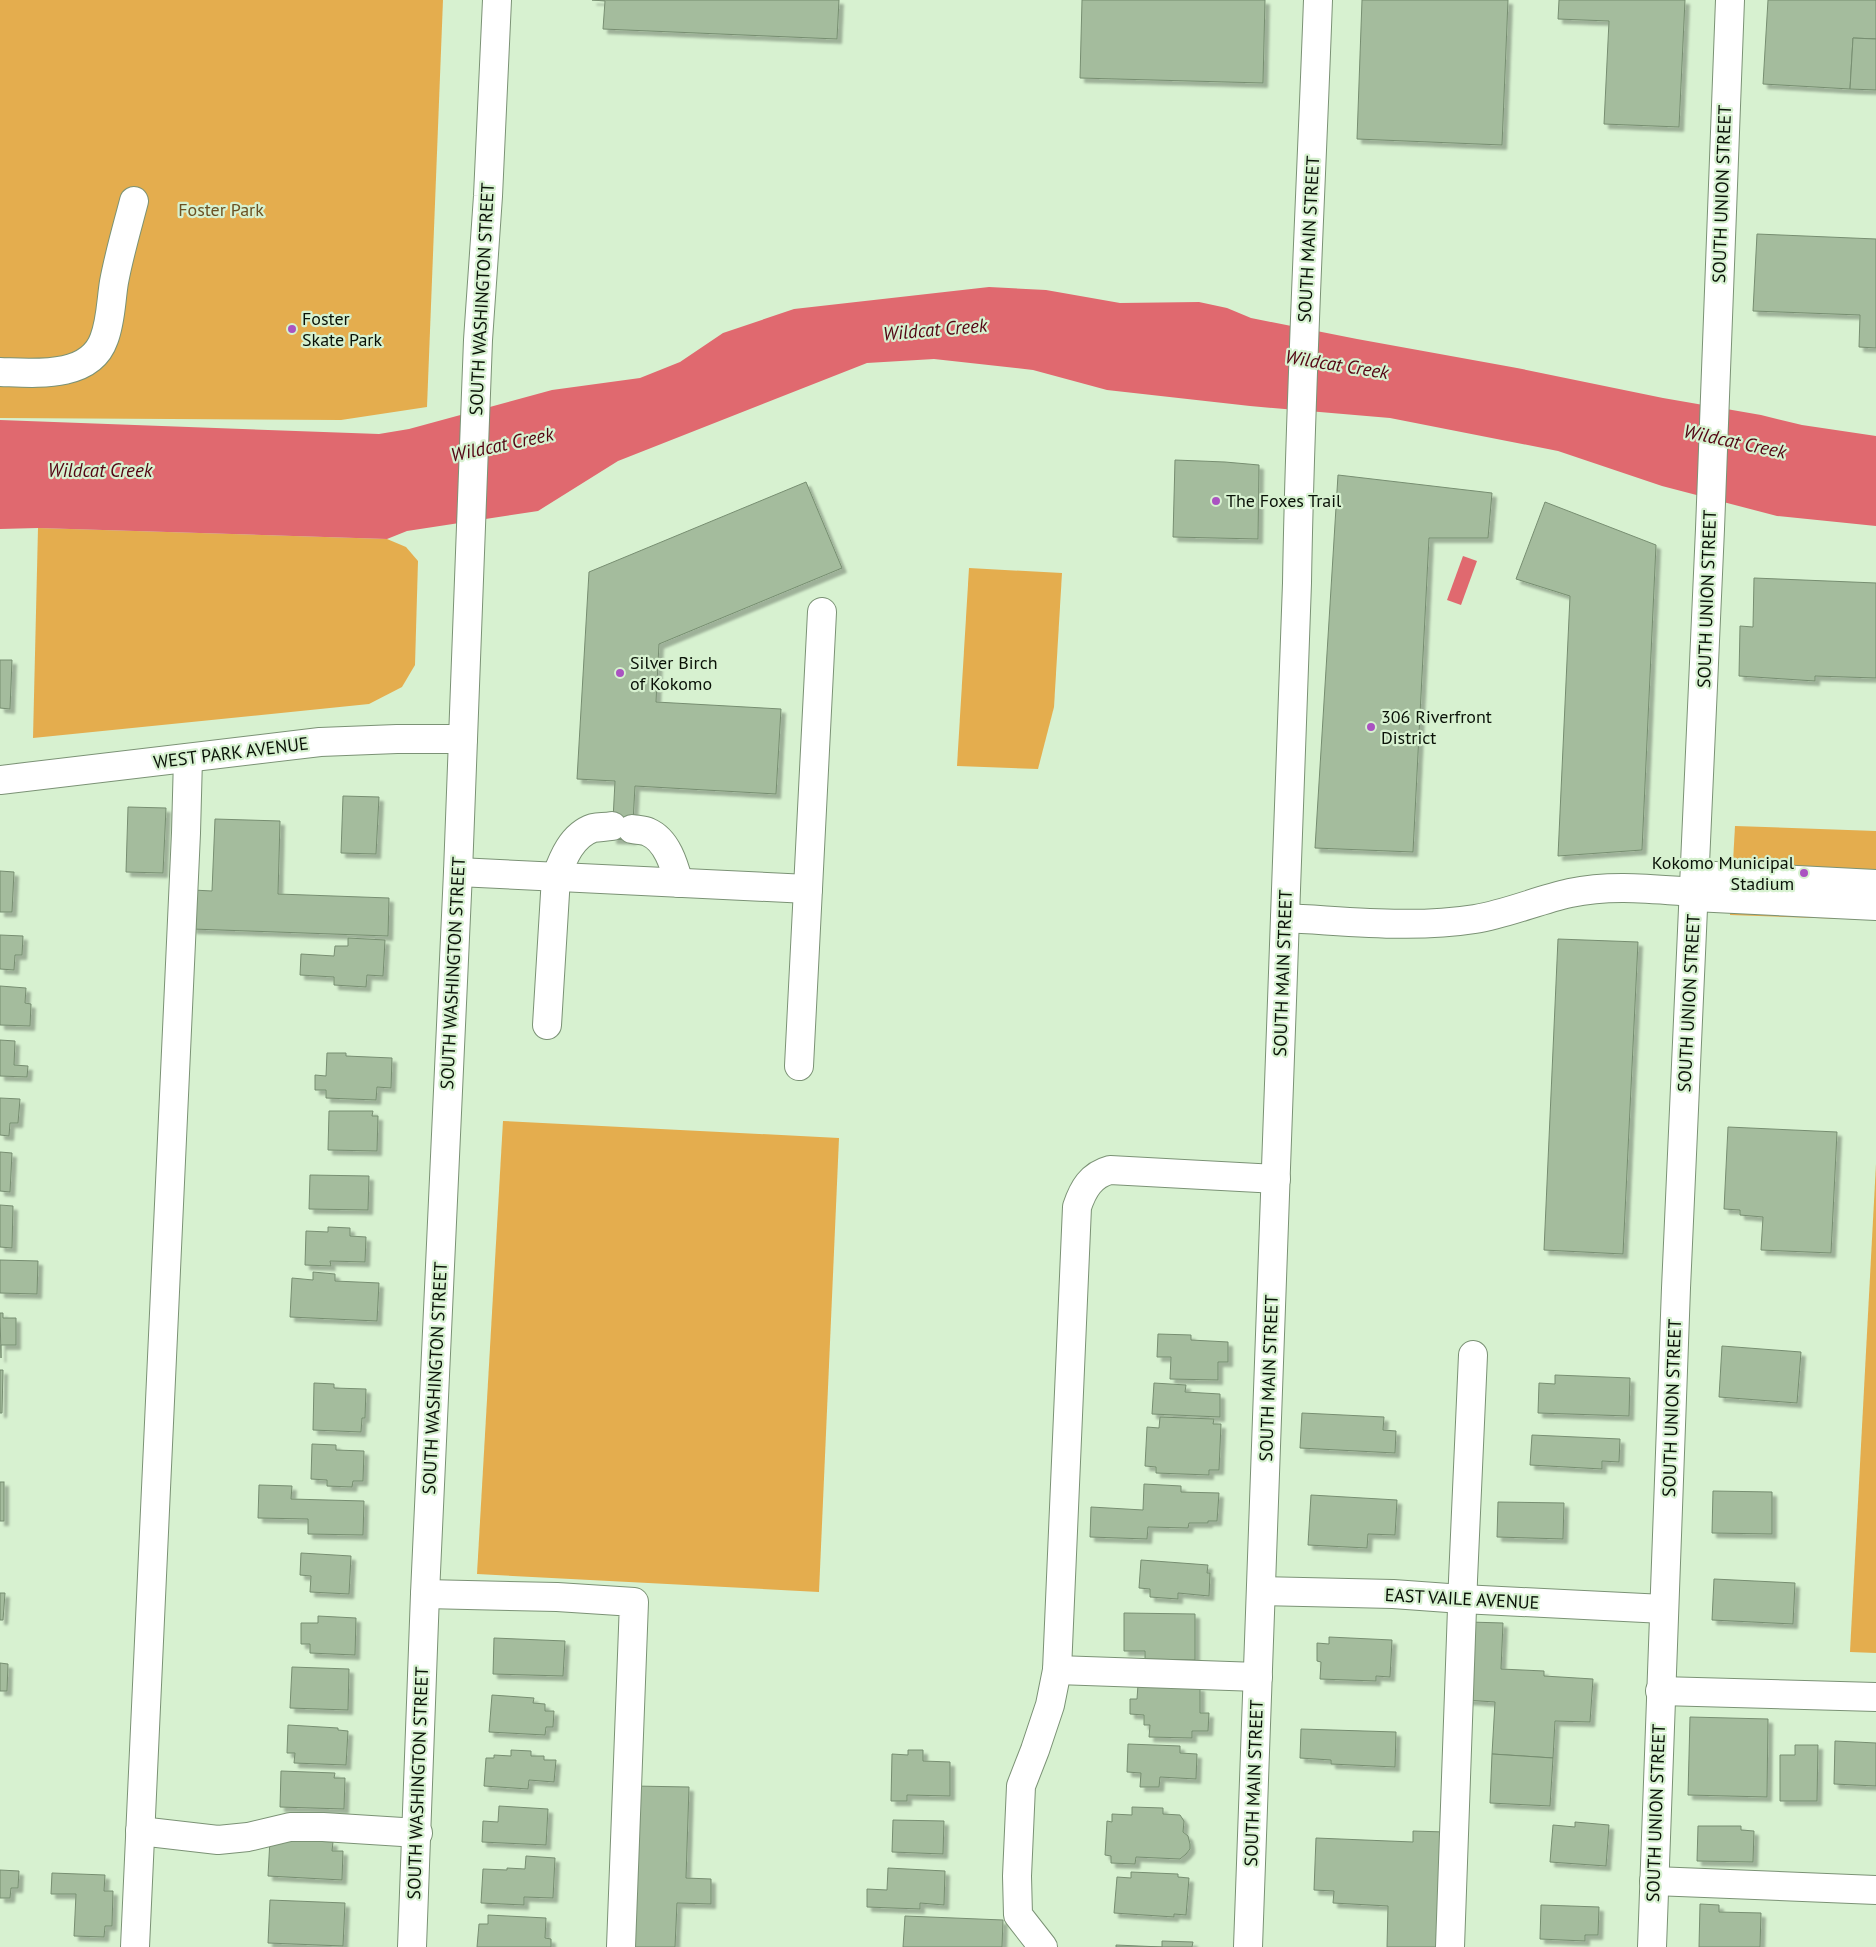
<svg xmlns="http://www.w3.org/2000/svg" width="1876" height="1947" font-family="'PT Sans',sans-serif">
	<defs>
		<filter id="shadow"><feDropShadow dx="4.5" dy="4.5" stdDeviation="1" flood-color="#0004"/></filter>
	</defs>
	<rect width="100%" height="100%" fill="#d7f1d0"/>
	<g fill="#e4ad4e">
		<polygon points="0,0 443,0 427,407 341,420 0,418"/>
		<polygon points="38,528 387,539 406,547 418,561 415,665 402,687 369,704 33,738"/>
		<polygon points="969,568 1062,573 1054,707 1038,769 957,766"/>
		<polygon points="1735,826 1876,831 1876,920 1730,915"/>
		<polygon points="503,1121 839,1138 819,1592 477,1574"/>
		<polygon points="1876,1164 1876,1653 1850,1652"/>
	</g>
	<g fill="#e0696f">
		<polygon points="989,287 1046,290 1120,303 1199,302 1227,308 1251,318 1357,339 1517,368 1663,398 1761,415 1802,425 1876,436 1876,526 1777,516 1662,486 1558,451 1390,418 1250,406 1107,390 1033,370 934,359 867,363 618,461 538,511 407,531 387,539 38,528 0,529 0,420 379,434 409,429 552,390 640,378 680,362 723,333 794,309"/>
		<polygon points="1463,556 1477,561 1461,605 1447,600"/>
	</g>
	<g fill="#a4bc9d" stroke="#778e71" filter="url(#shadow)">
		<polygon points="592,0 839,0 837,39 603,29 605,1"/>
		<polygon points="1082,0 1265,0 1263,83 1080,78"/>
		<polygon points="1362,0 1508,0 1502,145 1357,139"/>
		<polygon points="1559,0 1685,0 1679,127 1604,124 1609,21 1558,19"/>
		<polygon points="1768,0 1876,0 1876,39 1853,38 1850,89 1763,84"/>
		<polygon points="1853,38 1876,39 1876,90 1850,89"/>
		<polygon points="1757,234 1876,239 1876,348 1859,347 1860,315 1753,311"/>
		<polygon points="1175,460 1225,462 1259,465 1258,539 1173,537"/>
		<polygon points="1338,475 1492,493 1488,538 1429,538 1413,852 1315,848"/>
		<polygon points="806,482 842,568 659,644 656,702 781,709 776,794 635,786 632,840 612,839 615,781 577,779 589,572"/>
		<polygon points="1545,502 1656,545 1642,850 1558,856 1570,596 1516,579"/>
		<polygon points="1754,578 1876,583 1876,678 1815,676 1815,681 1739,676 1740,626 1753,627"/>
		<polygon points="0,660 12,660 10,709 0,708"/>
		<polygon points="343,796 379,797 376,854 341,853"/>
		<polygon points="128,807 166,808 163,873 126,872"/>
		<polygon points="215,819 280,821 278,894 389,898 388,936 192,929 193,890 212,891"/>
		<polygon points="0,871 14,872 12,912 0,912"/>
		<polygon points="0,935 23,936 22,955 15,955 14,970 0,969"/>
		<polygon points="348,938 385,940 383,976 367,975 366,987 334,985 334,977 300,975 301,954 334,956 335,946 348,946"/>
		<polygon points="1558,939 1638,942 1623,1254 1544,1250"/>
		<polygon points="0,986 26,988 25,1003 31,1004 30,1026 0,1025"/>
		<polygon points="0,1040 15,1041 14,1065 28,1066 27,1077 0,1076"/>
		<polygon points="327,1053 346,1053 346,1056 392,1058 391,1088 377,1087 376,1100 326,1098 326,1090 315,1090 315,1075 326,1076"/>
		<polygon points="0,1098 20,1099 18,1123 10,1123 9,1136 0,1135"/>
		<polygon points="329,1111 373,1111 372,1116 378,1116 377,1151 328,1150"/>
		<polygon points="1728,1127 1837,1132 1831,1253 1761,1250 1763,1217 1740,1215 1740,1210 1724,1209"/>
		<polygon points="0,1152 12,1153 10,1192 0,1191"/>
		<polygon points="310,1175 369,1176 368,1210 309,1209"/>
		<polygon points="0,1205 13,1206 12,1248 0,1247"/>
		<polygon points="328,1227 350,1228 350,1236 366,1237 365,1262 330,1261 331,1266 305,1265 306,1231 328,1232"/>
		<polygon points="0,1260 38,1261 37,1294 0,1293"/>
		<polygon points="313,1272 335,1274 335,1281 379,1283 377,1321 290,1317 292,1278 313,1280"/>
		<polygon points="0,1313 3,1313 3,1318 16,1318 16,1345 1,1345 1,1358"/>
		<polygon points="1158,1334 1191,1335 1191,1340 1228,1342 1228,1362 1218,1362 1218,1380 1170,1379 1171,1357 1157,1357"/>
		<polygon points="1722,1346 1801,1352 1797,1403 1719,1397"/>
		<polygon points="0,1370 3,1370 2,1413 0,1413"/>
		<polygon points="1555,1375 1630,1378 1629,1416 1538,1413 1539,1383 1555,1384"/>
		<polygon points="314,1383 334,1384 334,1388 366,1389 365,1418 362,1418 361,1432 313,1430"/>
		<polygon points="1154,1383 1186,1385 1185,1392 1220,1394 1220,1417 1152,1414"/>
		<polygon points="1302,1413 1384,1417 1383,1430 1396,1431 1395,1453 1300,1448"/>
		<polygon points="1160,1417 1214,1419 1213,1424 1221,1424 1219,1470 1209,1470 1209,1475 1156,1473 1156,1467 1145,1466 1147,1427 1159,1428"/>
		<polygon points="1532,1435 1620,1439 1619,1462 1602,1461 1602,1469 1530,1465"/>
		<polygon points="312,1444 336,1445 336,1450 364,1451 363,1481 353,1481 352,1487 327,1486 327,1480 311,1479"/>
		<rect x="0" y="1482" width="4" height="39"/>
		<polygon points="1144,1484 1181,1486 1181,1492 1219,1493 1217,1521 1208,1521 1208,1523 1189,1523 1188,1528 1148,1527 1147,1539 1090,1537 1091,1507 1143,1510"/>
		<polygon points="259,1485 292,1486 291,1499 364,1501 363,1535 308,1534 308,1519 258,1518"/>
		<polygon points="1713,1491 1772,1492 1772,1534 1712,1533"/>
		<polygon points="1311,1495 1397,1500 1395,1535 1368,1534 1367,1548 1308,1545"/>
		<polygon points="1498,1502 1564,1503 1563,1539 1497,1537"/>
		<polygon points="301,1553 351,1556 349,1594 310,1592 311,1576 300,1575"/>
		<polygon points="1141,1560 1208,1565 1207,1573 1210,1573 1209,1596 1178,1593 1178,1599 1150,1597 1150,1589 1139,1588"/>
		<polygon points="1714,1579 1795,1583 1793,1624 1712,1620"/>
		<polygon points="0,1593 5,1593 3,1620 0,1620"/>
		<polygon points="1124,1613 1195,1614 1195,1660 1145,1659 1145,1651 1124,1651"/>
		<polygon points="318,1616 356,1618 355,1655 310,1653 310,1644 301,1644 301,1623 318,1623"/>
		<polygon points="1469,1622 1503,1623 1501,1669 1544,1671 1544,1676 1593,1679 1590,1722 1555,1721 1553,1758 1492,1754 1495,1702 1465,1700"/>
		<polygon points="1329,1637 1392,1640 1390,1677 1376,1676 1376,1681 1320,1679 1321,1662 1317,1661 1317,1643 1329,1644"/>
		<polygon points="494,1638 565,1641 563,1676 493,1674"/>
		<polygon points="0,1663 8,1664 7,1691 0,1691"/>
		<polygon points="292,1667 349,1669 348,1710 290,1708"/>
		<polygon points="1138,1685 1200,1687 1200,1713 1209,1713 1208,1731 1192,1731 1192,1738 1149,1737 1150,1725 1144,1725 1144,1715 1130,1714 1130,1699 1137,1699"/>
		<polygon points="492,1695 534,1698 533,1703 545,1704 545,1711 554,1711 553,1727 546,1727 545,1735 489,1732"/>
		<polygon points="1690,1717 1768,1719 1767,1797 1688,1795"/>
		<polygon points="288,1725 338,1728 338,1730 348,1731 346,1765 294,1763 295,1753 287,1753"/>
		<polygon points="1301,1729 1396,1732 1395,1767 1331,1764 1331,1760 1300,1758"/>
		<polygon points="1835,1741 1876,1743 1876,1786 1834,1784"/>
		<polygon points="1128,1744 1180,1746 1180,1753 1197,1754 1196,1779 1160,1777 1159,1787 1140,1787 1141,1773 1127,1772"/>
		<polygon points="1795,1745 1818,1745 1817,1801 1780,1801 1780,1755 1795,1755"/>
		<polygon points="511,1750 531,1751 531,1756 544,1756 544,1760 556,1760 554,1782 529,1780 528,1789 484,1786 486,1758 494,1758 494,1755 511,1756"/>
		<polygon points="908,1750 923,1750 923,1761 950,1762 950,1796 907,1795 907,1801 891,1801 892,1754 908,1755"/>
		<polygon points="1492,1754 1553,1758 1550,1806 1490,1803"/>
		<polygon points="281,1771 335,1773 334,1778 345,1778 344,1809 280,1807"/>
		<polygon points="634,1786 689,1787 686,1878 711,1879 711,1904 677,1903 675,1947 630,1947"/>
		<polygon points="499,1806 548,1809 546,1845 482,1842 483,1821 498,1822"/>
		<polygon points="1132,1807 1163,1808 1163,1814 1180,1815 1184,1821 1183,1832 1188,1836 1190,1844 1190,1849 1186,1854 1180,1859 1136,1857 1135,1864 1111,1863 1111,1856 1105,1855 1107,1821 1112,1822 1112,1814 1132,1815"/>
		<polygon points="893,1820 944,1821 943,1854 892,1852"/>
		<polygon points="1575,1822 1609,1825 1606,1866 1550,1862 1553,1825 1575,1827"/>
		<polygon points="1698,1826 1741,1826 1741,1830 1754,1831 1753,1862 1697,1861"/>
		<polygon points="1413,1831 1445,1832 1440,1947 1387,1947 1388,1906 1333,1903 1334,1891 1314,1890 1316,1838 1413,1842"/>
		<polygon points="270,1839 333,1842 332,1851 343,1851 342,1880 268,1876"/>
		<polygon points="526,1856 555,1858 553,1898 524,1897 524,1905 481,1903 483,1869 507,1870 507,1868 525,1869"/>
		<polygon points="888,1868 945,1871 944,1905 920,1903 920,1909 867,1907 867,1889 887,1890"/>
		<polygon points="0,1870 19,1871 18,1888 11,1888 10,1898 0,1898"/>
		<polygon points="1131,1872 1178,1874 1178,1877 1189,1878 1186,1915 1174,1914 1174,1917 1114,1913 1117,1877 1131,1878"/>
		<polygon points="52,1873 105,1875 104,1891 113,1891 112,1926 105,1926 104,1937 74,1936 76,1894 51,1894"/>
		<polygon points="270,1900 345,1903 343,1946 268,1943"/>
		<polygon points="1700,1904 1719,1905 1719,1912 1761,1913 1760,1947 1699,1947"/>
		<polygon points="1541,1905 1599,1907 1598,1935 1585,1935 1585,1941 1540,1939"/>
		<polygon points="488,1915 546,1918 545,1938 551,1939 551,1947 477,1947 479,1924 488,1924"/>
		<polygon points="905,1916 1003,1920 1002,1947 903,1947"/>
		<polygon points="1162,1941 1193,1942 1192,1947 1116,1947 1116,1945 1162,1947"/>
	</g>
	<g fill="none" stroke-linecap="round" stroke-linejoin="round">
		<g stroke="#7b9275" stroke-width="30">
			<g id="minor">
				<path d="M0,372C35,373 90,379 104,339C111,321 111,300 114,282C119,255 127,228 134,201"/>
				<path d="M632,829C638,830 644,830 648,832C667,840 674,865 679,883"/>
				<polyline points="458,872 808,889"/>
				<polyline points="1695,875 1876,884"/>
				<polyline points="1694,897 1876,906"/>
				<path d="M1285,918C1348,921 1412,929 1475,919C1507,914 1538,900 1570,893C1611,884 1652,889 1694,892"/>
				<path d="M547,1025L556,877C563,858 572,835 593,828C599,827 606,827 612,826"/>
				<polyline points="799,1066 822,612"/>
				<polyline points="1261,1591 1393,1594 1462,1599 1664,1609"/>
				<polyline points="425,1594 557,1597 634,1602 621,1947"/>
				<polyline points="1057,1670 1258,1677"/>
				<polyline points="1660,1691 1876,1697"/>
				<polyline points="140,1831 218,1840 248,1837 290,1827 323,1827 418,1833"/>
				<polyline points="1654,1881 1876,1890"/>
				<polyline points="135,1947 186,833 188,758"/>
				<path d="M1043,1947L1018,1915L1017,1876L1021,1786L1035,1750L1050,1705L1057,1670L1077,1207C1083,1189 1091,1175 1110,1170L1276,1179"/>
				<path d="M1248,1947L1297,583C1300,389 1311,194 1318,0"/>
				<polyline points="1450,1947 1463,1580 1473,1355"/>
				<polyline points="1652,1947 1676,1288 1710,529 1730,0"/>
			</g>
		</g>
		<g stroke="#7b9275" stroke-width="30">
			<g id="major">
				<polyline points="0,780 320,742 397,739 463,739"/>
				<polyline points="412,1947 425,1594 458,872 478,340 488,196 497,0"/>
			</g>
		</g>
		<use href="#minor" stroke="#fff" stroke-width="28"/>
		<use href="#major" stroke="#fff" stroke-width="28"/>
	</g>
	<g fill="#aa53c1" stroke="#d7f1d0" stroke-width="2">
		<circle cx="292" cy="329" r="5"/>
		<circle cx="1216" cy="501" r="5"/>
		<circle cx="620" cy="673" r="5"/>
		<circle cx="1371" cy="727" r="5"/>
		<circle cx="1804" cy="873" r="5"/>
	</g>
	<g text-anchor="middle" stroke-width="4.5" stroke-linejoin="round" paint-order="stroke">
		<g font-size="18" fill="#0a1208" stroke="#d7f1d0">
			<text transform="translate(1722 194) rotate(-88)" y="6">SOUTH UNION STREET</text>
			<text transform="translate(1309 239) rotate(-87)" y="6">SOUTH MAIN STREET</text>
			<text transform="translate(482 299) rotate(-87)" y="6">SOUTH WASHINGTON STREET</text>
			<text transform="translate(1707 599) rotate(-88)" y="6">SOUTH UNION STREET</text>
			<text transform="translate(231 753) rotate(-7)" y="6">WEST PARK AVENUE</text>
			<text transform="translate(453 973) rotate(-87)" y="6">SOUTH WASHINGTON STREET</text>
			<text transform="translate(1283 973) rotate(-88)" y="6">SOUTH MAIN STREET</text>
			<text transform="translate(1689 1003) rotate(-87)" y="6">SOUTH UNION STREET</text>
			<text transform="translate(435 1378) rotate(-87)" y="6">SOUTH WASHINGTON STREET</text>
			<text transform="translate(1269 1378) rotate(-88)" y="6">SOUTH MAIN STREET</text>
			<text transform="translate(1672 1408) rotate(-88)" y="6">SOUTH UNION STREET</text>
			<text transform="translate(1462 1599) rotate(3)" y="6">EAST VAILE AVENUE</text>
			<text transform="translate(418 1783) rotate(-88)" y="6">SOUTH WASHINGTON STREET</text>
			<text transform="translate(1254 1783) rotate(-88)" y="6">SOUTH MAIN STREET</text>
			<text transform="translate(1656 1813) rotate(-88)" y="6">SOUTH UNION STREET</text>
		</g>
		<g font-size="18" fill="#6b5123" stroke="#d7f1d0">
			<text x="221" y="216">Foster Park</text>
		</g>
		<g font-size="18" fill="#0a1208" stroke="#d7f1d0" text-anchor="start">
			<text x="302" y="325">Foster<tspan x="302" dy="21">Skate Park</tspan></text>
			<text x="1226" y="507">The Foxes Trail</text>
			<text x="630" y="669">Silver Birch<tspan x="630" dy="21">of Kokomo</tspan></text>
			<text x="1381" y="723">306 Riverfront<tspan x="1381" dy="21">District</tspan></text>
			<text x="1794" y="869" text-anchor="end">Kokomo Municipal<tspan x="1794" dy="21">Stadium</tspan></text>
		</g>
		<g font-size="19" font-style="italic" fill="#530513" stroke="#d7f1d0">
			<text transform="translate(935 329) rotate(-5)" y="7">Wildcat Creek</text>
			<text transform="translate(1337 364) rotate(9)" y="7">Wildcat Creek</text>
			<text transform="translate(1735 441) rotate(12)" y="7">Wildcat Creek</text>
			<text transform="translate(502 444) rotate(-12)" y="7">Wildcat Creek</text>
			<text x="100" y="477">Wildcat Creek</text>
		</g>
	</g>
</svg>
